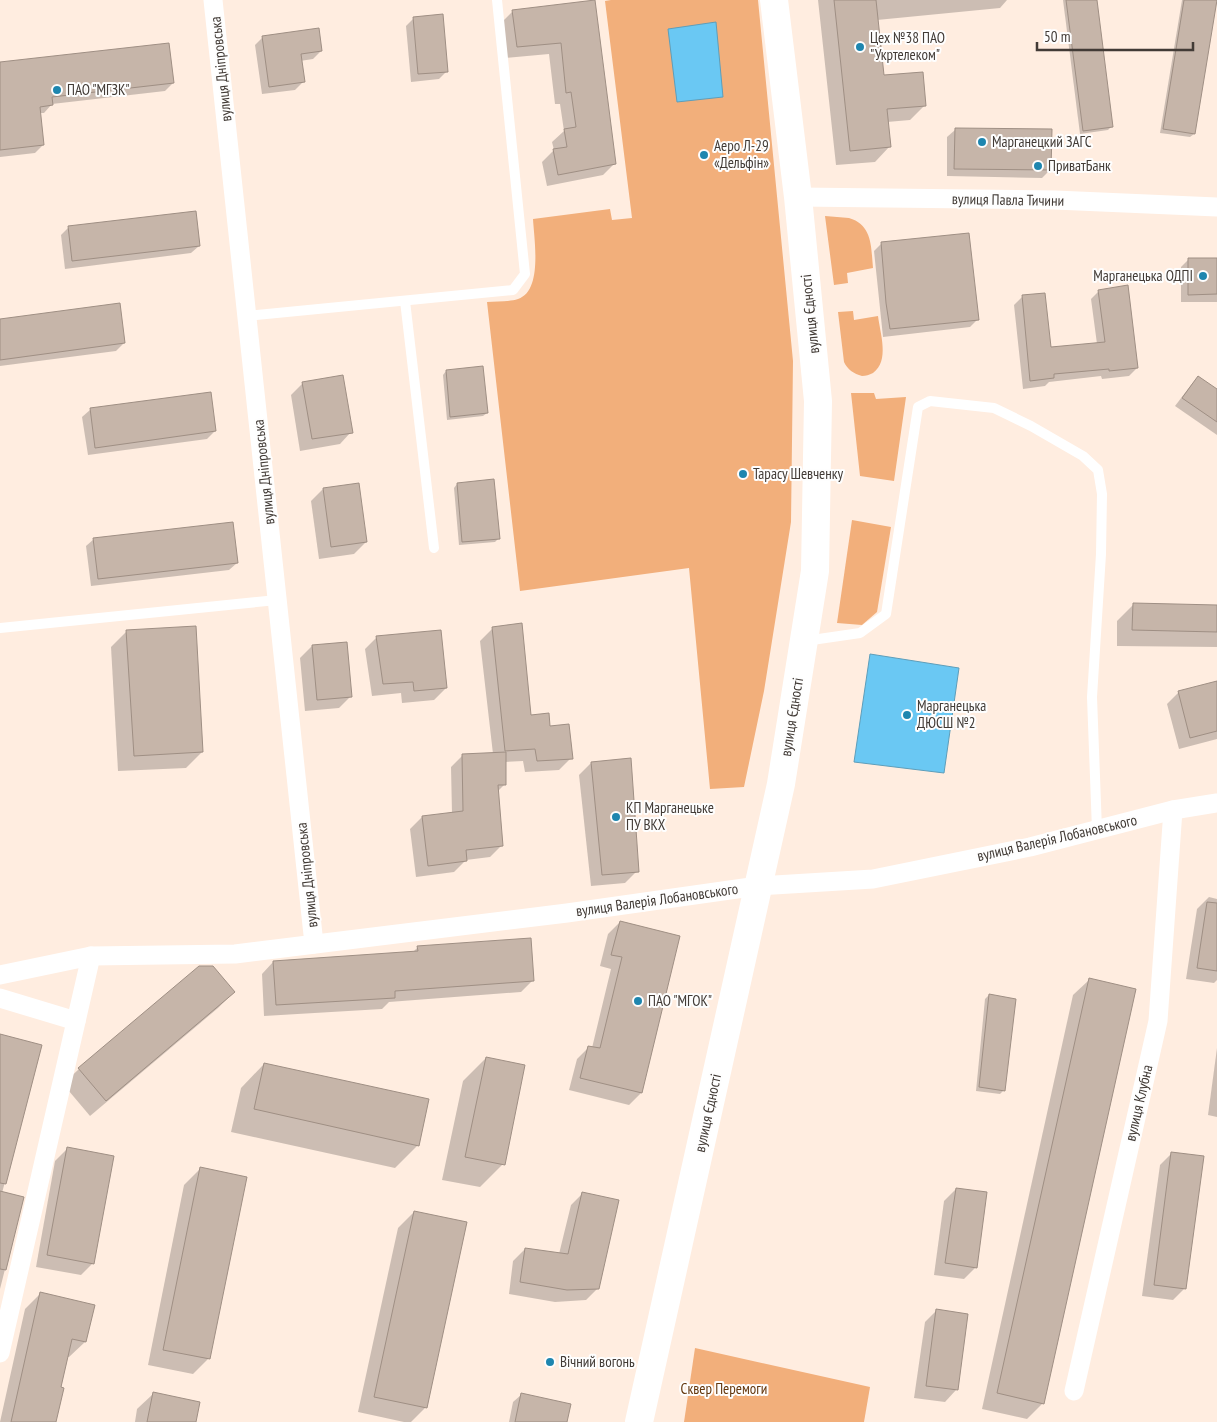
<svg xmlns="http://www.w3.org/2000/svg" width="1217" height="1422" font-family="'PT Sans Narrow',sans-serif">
	<rect width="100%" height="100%" fill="#ffede0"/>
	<g fill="#f2af7b">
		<path d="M611,0H758L793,361L791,522L764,691L744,787L710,789L689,568L520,591L487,302C496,301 509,302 518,299C543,291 534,239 533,219L610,209L612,220L632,218L605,1Z"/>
		<path d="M825,216C833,217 841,217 849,218C873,225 871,248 873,268L847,273L848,283L834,285Z"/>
		<path d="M853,311L854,320L878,316C880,333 890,361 873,373C869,375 866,376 862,376C854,374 847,369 844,362L838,312Z"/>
		<polygon points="851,393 874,393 876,399 906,397 894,481 860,476"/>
		<polygon points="852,520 891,527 877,612 862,625 837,623"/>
		<polygon points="695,1348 870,1387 864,1422 684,1422"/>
	</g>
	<g fill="#6ac8f3" stroke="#5e9eba">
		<polygon points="716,22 723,97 677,102 668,29"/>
		<polygon points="870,654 959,668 944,773 854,762"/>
	</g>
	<g fill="#0003">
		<polygon points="818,0 1007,0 1000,8 877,20 883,76 925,105 910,120 887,122 890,146 875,162 836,165"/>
		<polygon points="1063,0 1096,0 1112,126 1108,130 1080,134"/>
		<polygon points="1182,0 1215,1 1194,134 1190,137 1160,133"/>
		<polygon points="594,2 614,164 603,175 547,186 542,162 554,150 552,142 564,131 560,104 555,104 549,54 505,58 501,23 513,11"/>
		<polygon points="414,18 447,71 439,79 411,82 406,26"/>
		<polygon points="263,37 321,51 313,59 300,61 303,82 295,90 262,94 255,45"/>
		<polygon points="0,63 173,83 165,91 52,104 44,113 39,113 43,145 35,153 0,157"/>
		<polygon points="955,130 1050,170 1042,178 947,176 947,137"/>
		<polygon points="68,228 199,246 191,253 65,269 61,235"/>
		<polygon points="882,243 977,320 970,327 883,337 874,251"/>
		<polygon points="1189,259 1217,259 1217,302 1181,302 1181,267"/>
		<polygon points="1099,291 1137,368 1129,376 1102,379 1101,376 1049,382 1045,386 1023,389 1014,305 1022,297 1050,348 1097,344 1091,299"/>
		<polygon points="0,321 124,343 116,351 0,366"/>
		<polygon points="446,371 487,413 483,416 447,420 443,375"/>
		<polygon points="1198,377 1217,391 1217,435 1175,406 1191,385"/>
		<polygon points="303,383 351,432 340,444 300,451 291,395"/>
		<polygon points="90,410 215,431 207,439 88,455 82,417"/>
		<polygon points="493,481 499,538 495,542 459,545 454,488 457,484"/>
		<polygon points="323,489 366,542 354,554 319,559 311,501"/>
		<polygon points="94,539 237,563 229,570 91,586 86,546"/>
		<polygon points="1133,605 1217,606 1217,647 1117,646 1117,621"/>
		<polygon points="492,629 530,716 548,727 571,758 559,770 525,772 523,761 504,762 505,784 497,792 502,845 490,857 466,860 454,872 416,877 410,829 422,817 452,814 451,767 463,755 493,754 480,641"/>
		<polygon points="127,631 202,752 186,768 118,771 111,647"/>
		<polygon points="377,637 446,688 434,700 402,703 401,693 372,696 365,649"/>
		<polygon points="312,646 351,696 339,708 305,711 300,658"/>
		<polygon points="1217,682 1217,739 1179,749 1167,704 1179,692"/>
		<polygon points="591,763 637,871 625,883 591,886 579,775"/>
		<polygon points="1209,897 1217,899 1217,980 1214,983 1186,979 1197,909"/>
		<polygon points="620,922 641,1093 629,1105 569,1090 577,1059 589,1047 592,1048 611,969 600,966 608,934"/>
		<polygon points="418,947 533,980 521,992 389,1002 382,1009 264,1016 262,974 273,962 413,952"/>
		<polygon points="1089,980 1043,1403 1027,1419 982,1409 1073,995"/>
		<polygon points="234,992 218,1008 90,1116 63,1084 79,1069"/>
		<polygon points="989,995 1004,1090 1000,1094 976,1091 985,999"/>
		<polygon points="0,1035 41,1046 2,1193 23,1198 0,1289"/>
		<polygon points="1217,1048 1217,1117 1208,1115"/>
		<polygon points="486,1058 503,1164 480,1187 442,1180 463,1081"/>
		<polygon points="264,1064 418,1145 395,1168 231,1132 241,1088"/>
		<polygon points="67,1149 93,1263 81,1275 36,1267 55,1161"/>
		<polygon points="1172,1153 1185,1288 1173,1300 1142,1296 1160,1165"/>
		<polygon points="200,1169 209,1358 193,1374 148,1365 184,1185"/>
		<polygon points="956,1189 976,1267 964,1279 934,1275 944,1201"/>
		<polygon points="583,1193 598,1288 586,1300 555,1302 509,1294 513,1261 525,1249 559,1254 571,1205"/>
		<polygon points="414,1212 426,1407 411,1422 404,1422 358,1412 398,1228"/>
		<polygon points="41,1293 85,1342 69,1357 66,1357 59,1388 55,1422 0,1422 25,1309"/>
		<polygon points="937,1310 967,1315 956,1390 945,1402 914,1398 925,1322"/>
		<polygon points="153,1394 195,1422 135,1422 137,1409"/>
		<polygon points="521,1395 566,1422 509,1422 513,1402"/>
	</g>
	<g fill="#c6b5a9" stroke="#9f8f84">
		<polygon points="595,0 616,164 558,175 553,149 567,147 564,129 576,127 571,92 566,93 561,43 517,47 512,10"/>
		<polygon points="834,0 876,0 884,75 923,72 926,106 887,109 891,147 850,151"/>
		<polygon points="1066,0 1097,0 1113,127 1083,131"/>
		<polygon points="1184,0 1217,0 1195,134 1163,129"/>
		<polygon points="443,14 448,72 418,74 413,17"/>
		<polygon points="319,28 322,51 301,54 305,82 269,87 262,36"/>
		<polygon points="169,43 174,83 52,97 53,105 40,107 44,145 0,150 0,62"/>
		<polygon points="955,128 1052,129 1051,170 954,169"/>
		<polygon points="196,211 200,246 72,261 68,226"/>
		<polygon points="969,233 979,320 890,329 886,303 881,242"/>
		<polygon points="1188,258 1217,258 1217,294 1188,295"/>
		<polygon points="1128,285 1138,368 1109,371 1109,369 1054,374 1054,378 1030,381 1022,295 1045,293 1051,347 1105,342 1098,290"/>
		<polygon points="120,303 125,343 0,360 0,319"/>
		<polygon points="483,366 488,413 450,417 446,370"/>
		<polygon points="343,375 353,433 312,439 302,382"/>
		<polygon points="1198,376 1217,389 1217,422 1182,398"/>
		<polygon points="211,392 216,431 95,448 90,408"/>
		<polygon points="494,479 500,539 462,542 457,483"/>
		<polygon points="359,483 367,542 331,547 323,488"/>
		<polygon points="233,522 238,563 98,579 93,538"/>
		<polygon points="1133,603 1217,605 1217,632 1132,630"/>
		<polygon points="522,623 531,715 549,713 550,726 569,724 573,759 537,761 535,749 505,751 492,627"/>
		<polygon points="196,626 203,752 134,756 126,630"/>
		<polygon points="441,630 447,688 414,691 413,682 383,684 376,636"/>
		<polygon points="347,642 352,697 317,700 312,645"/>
		<polygon points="1217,681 1217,731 1190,738 1178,691"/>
		<polygon points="506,752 506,785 498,785 503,846 466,850 467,861 428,866 422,816 463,811 462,754"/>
		<polygon points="631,758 639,872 602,875 591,762"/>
		<polygon points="1207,902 1217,903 1217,971 1197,968"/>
		<polygon points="620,921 680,936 642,1093 580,1078 588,1046 600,1048 622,957 611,955"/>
		<polygon points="531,938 534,981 395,991 395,998 276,1005 273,961 418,951 417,946"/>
		<polygon points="199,966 213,966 235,992 106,1101 78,1068"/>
		<polygon points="1089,978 1136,989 1044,1404 997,1393"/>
		<polygon points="989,994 1016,999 1005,1091 979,1087"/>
		<polygon points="0,1034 42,1045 6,1184 0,1183"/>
		<polygon points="486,1057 525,1065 505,1165 465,1157"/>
		<polygon points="264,1063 429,1099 419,1146 254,1109"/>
		<polygon points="67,1147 114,1156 94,1264 47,1255"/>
		<polygon points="1171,1152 1204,1156 1186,1289 1154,1285"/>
		<polygon points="200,1167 247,1177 210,1359 163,1350"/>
		<polygon points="956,1188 987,1192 977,1268 945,1263"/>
		<polygon points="0,1191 24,1197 6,1270 0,1269"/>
		<polygon points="582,1192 619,1200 599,1289 567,1290 520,1282 525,1248 568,1254"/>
		<polygon points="414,1211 467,1222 427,1408 374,1397"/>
		<polygon points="40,1292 95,1305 86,1342 72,1339 61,1387 64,1388 56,1422 11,1422"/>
		<polygon points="936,1309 968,1314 958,1390 926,1386"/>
		<polygon points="153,1392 200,1402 196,1422 147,1422"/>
		<polygon points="521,1393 571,1404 567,1422 515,1422"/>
	</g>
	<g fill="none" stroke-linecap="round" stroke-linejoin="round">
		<g stroke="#fff" stroke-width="10">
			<polyline points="405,301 434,548"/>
			<polyline points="247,316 513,290 525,274 497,0"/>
			<polyline points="0,628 277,600"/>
			<polyline points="805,641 860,633 886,614 918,407 930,401 994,408 1031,426 1083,456 1098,470 1102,494 1101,554 1092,697 1097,830"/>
		</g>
		<g stroke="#fff" stroke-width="19">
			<polyline points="213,0 314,944"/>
			<polyline points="798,197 1055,200 1217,207"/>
			<polyline points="0,975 91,956 235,954 567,913 758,886 873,879 1030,847 1173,810 1217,803"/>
			<polyline points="0,998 76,1021"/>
			<polyline points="0,1353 91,956"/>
			<polyline points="1074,1391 1158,1021 1173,810"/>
		</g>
		<polyline stroke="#fff" stroke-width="28" points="639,1422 781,784 815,571 818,401 798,197 774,0"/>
	</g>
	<g fill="#1e86af" stroke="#fefefe" stroke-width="2">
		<circle cx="860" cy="47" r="5"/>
		<circle cx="57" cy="90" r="5"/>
		<circle cx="982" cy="142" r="5"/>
		<circle cx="704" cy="155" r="5"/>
		<circle cx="1038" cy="166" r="5"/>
		<circle cx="1203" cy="276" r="5"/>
		<circle cx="743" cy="474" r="5"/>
		<circle cx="907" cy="715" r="5"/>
		<circle cx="616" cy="817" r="5"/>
		<circle cx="638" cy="1001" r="5"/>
		<circle cx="550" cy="1362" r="5"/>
	</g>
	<g text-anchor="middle" stroke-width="4" stroke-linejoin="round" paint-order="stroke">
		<g font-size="15" fill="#423b36" stroke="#fefefe" text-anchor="start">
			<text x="870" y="43">Цех №38 ПАО<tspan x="870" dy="17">"Укртелеком"</tspan></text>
			<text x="67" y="95">ПАО "МГЗК"</text>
			<text x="992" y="147">Марганецкий ЗАГС</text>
			<text x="714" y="151">Аеро Л-29<tspan x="714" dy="17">«Дельфін»</tspan></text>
			<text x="1048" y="171">ПриватБанк</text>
			<text x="1193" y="281" text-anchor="end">Марганецька ОДПІ</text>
			<text x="753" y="479">Тарасу Шевченку</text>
			<text x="917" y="711">Марганецька<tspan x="917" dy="17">ДЮСШ №2</tspan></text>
			<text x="626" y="813">КП Марганецьке<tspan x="626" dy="17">ПУ ВКХ</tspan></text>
			<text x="648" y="1006">ПАО "МГОК"</text>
			<text x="560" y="1367">Вічний вогонь</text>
		</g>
		<g font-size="15" fill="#423b36" stroke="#fefefe">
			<text transform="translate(221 69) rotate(-96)" y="5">вулиця Дніпровська</text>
			<text transform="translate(1008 200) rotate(1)" y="5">вулиця Павла Тичини</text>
			<text transform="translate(810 314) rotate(-96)" y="5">вулиця Єдності</text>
			<text transform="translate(264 472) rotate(-96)" y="5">вулиця Дніпровська</text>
			<text transform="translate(792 717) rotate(-81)" y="5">вулиця Єдності</text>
			<text transform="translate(1057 838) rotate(-13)" y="5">вулиця Валерія Лобановського</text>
			<text transform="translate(307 875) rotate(-96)" y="5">вулиця Дніпровська</text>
			<text transform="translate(657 900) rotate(-8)" y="5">вулиця Валерія Лобановського</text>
			<text transform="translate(1139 1103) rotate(-77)" y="5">вулиця Клубна</text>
			<text transform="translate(708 1113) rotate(-78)" y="5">вулиця Єдності</text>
		</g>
		<g font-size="15" fill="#64370d" stroke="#fefefe">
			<text x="724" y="1394">Сквер Перемоги</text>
		</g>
	</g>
	<path d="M1037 42v8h156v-8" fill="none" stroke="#423b36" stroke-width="2.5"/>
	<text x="1044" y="42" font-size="15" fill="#423b36" stroke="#fefefe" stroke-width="4" paint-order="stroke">50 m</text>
</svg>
